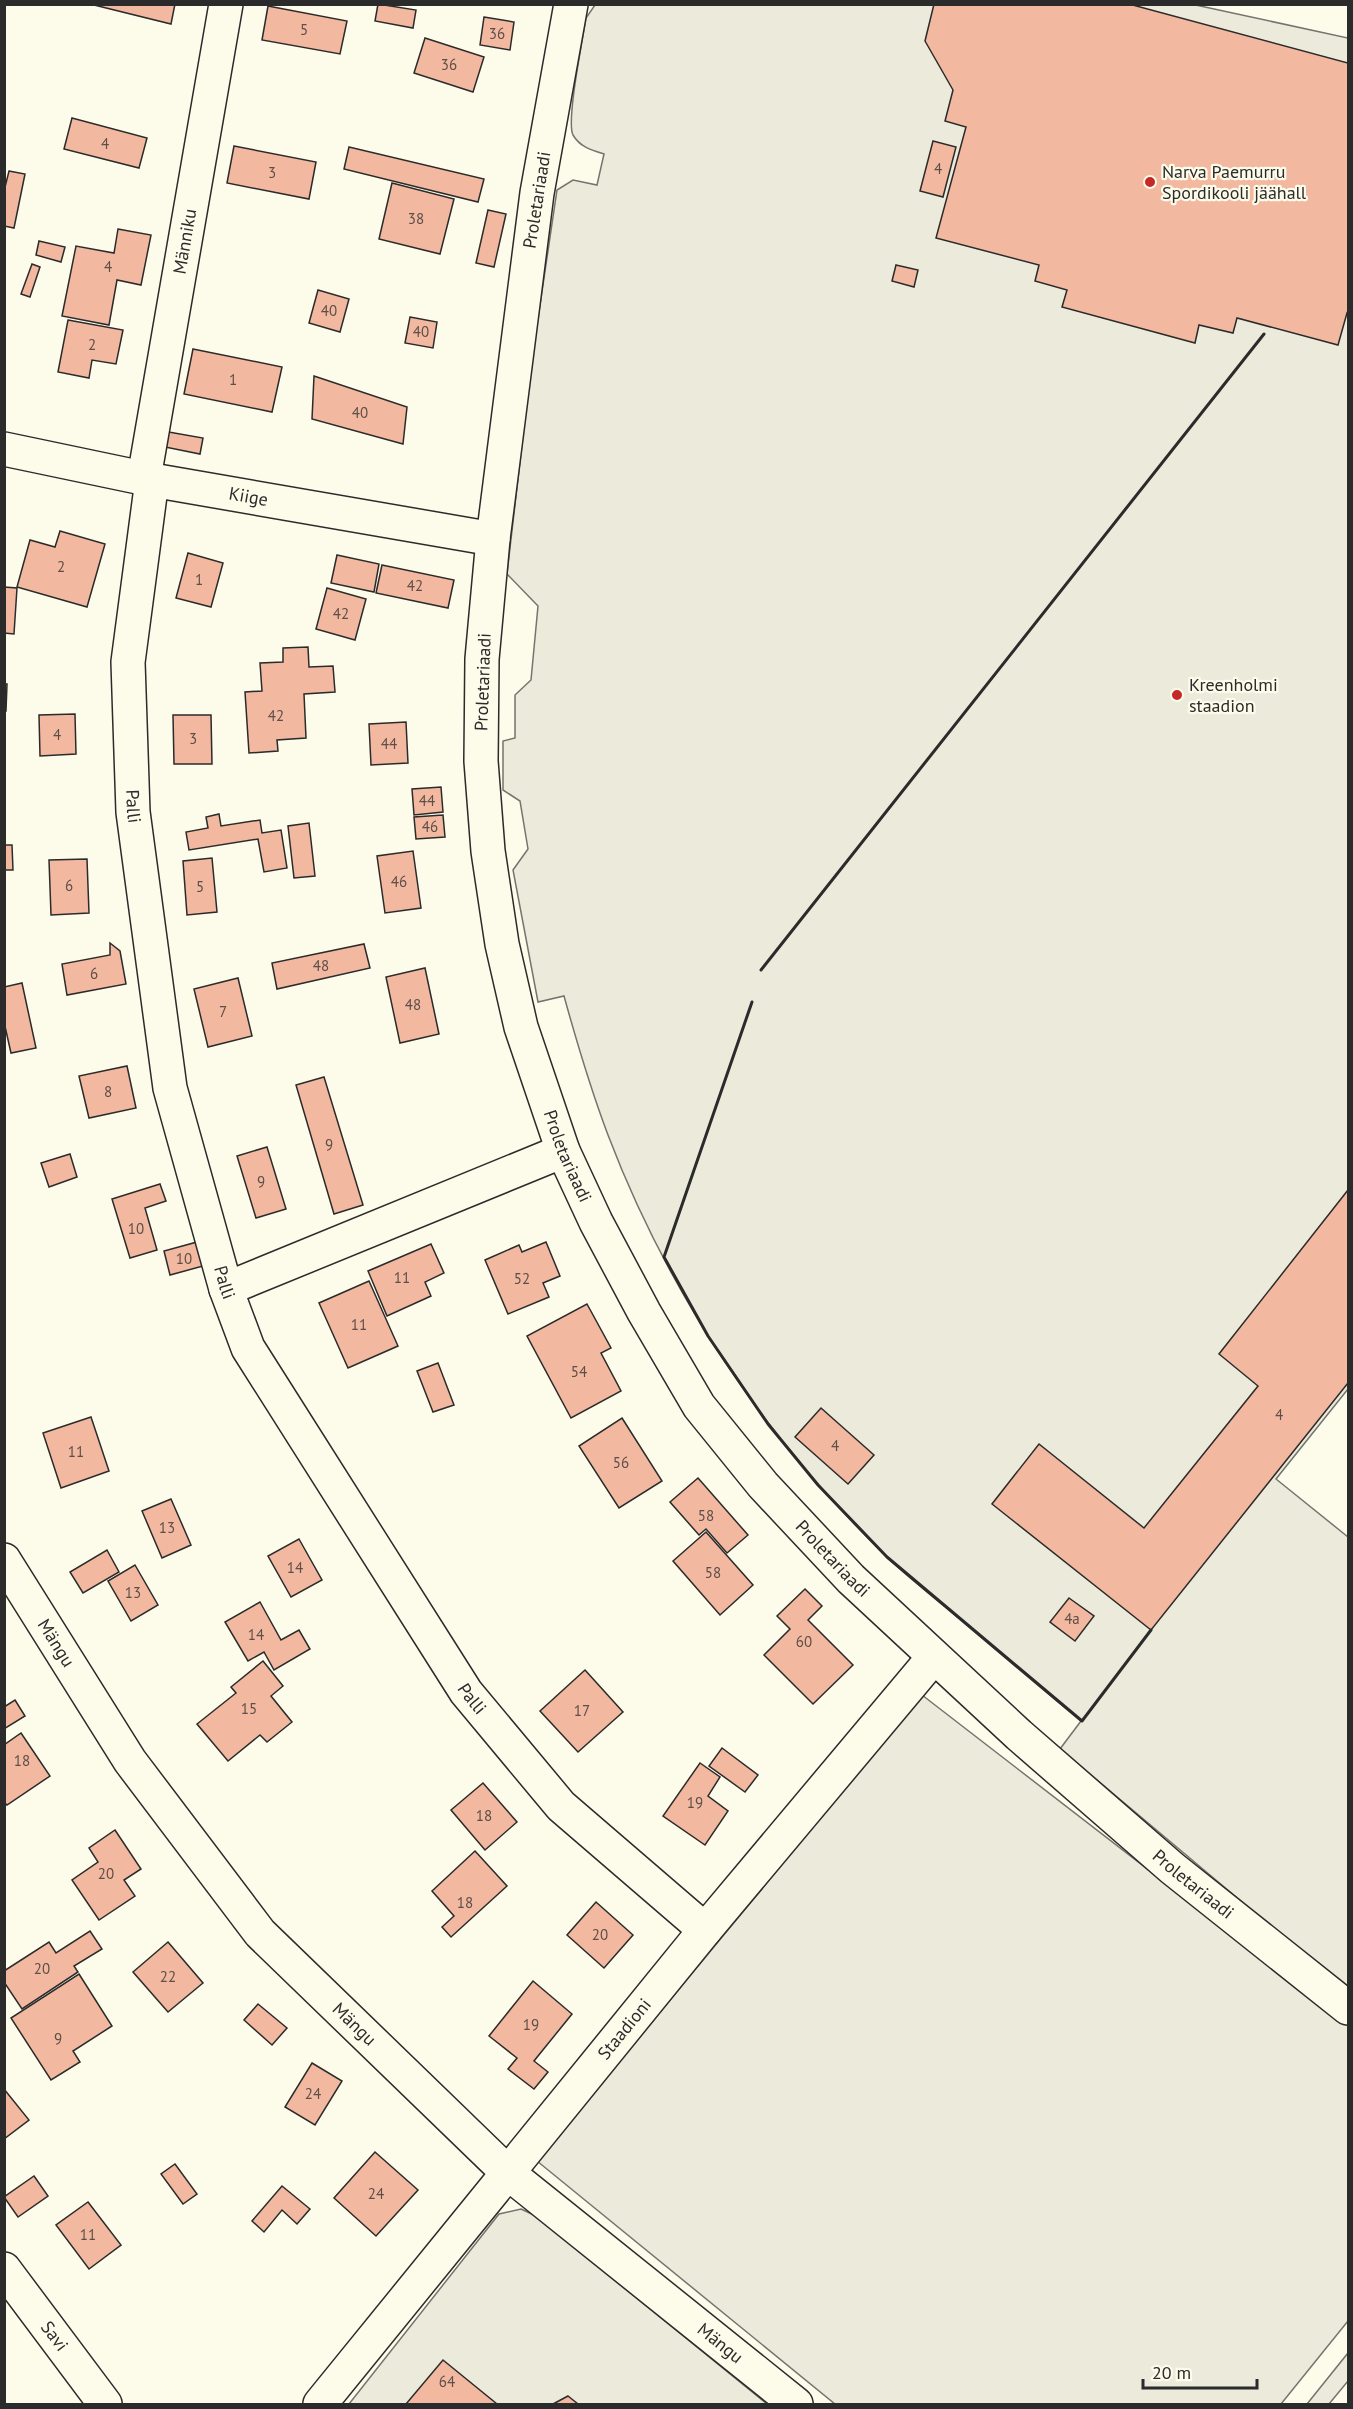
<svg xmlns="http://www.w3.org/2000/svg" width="1353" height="2409" font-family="'PT Sans',sans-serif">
	<rect width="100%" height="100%" fill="#fdfbea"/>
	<g fill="#ecebdb" stroke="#74746e" stroke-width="1.5">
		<path d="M1191,4L1348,38V1389L1276,1479L1348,1537V1991L1060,1749L1081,1721C1035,1683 990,1645 944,1606C925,1590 904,1574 886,1556C765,1438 668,1293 608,1135C591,1090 577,1043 564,996L538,1002L513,870L528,849L520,801L503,790V741L515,738V695L531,680L538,606L507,574L531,366L557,190L573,180L597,185L604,154C591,150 580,147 573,135C566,121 583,38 586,18L595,5Z"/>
		<polygon points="922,1695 1348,2024 1348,2321 1281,2404 835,2404 537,2161"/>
		<polygon points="521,2209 536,2216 767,2404 349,2404 499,2214"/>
		<polygon points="1348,2353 1348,2381 1329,2404 1307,2404"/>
	</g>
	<g fill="#f2b8a0" stroke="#2b2b2b" stroke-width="1.5">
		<polygon points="90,4 175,4 171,24"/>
		<polygon points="378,4 416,10 413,28 375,21"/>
		<polygon points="934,4 1129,4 1348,63 1348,314 1347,313 1338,345 1237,318 1233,333 1199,325 1195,343 1062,307 1067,290 1035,281 1039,265 936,238 966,127 945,121 953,90 925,41"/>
		<polygon points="268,6 347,21 340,54 262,40"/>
		<polygon points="484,17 514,22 510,50 480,45"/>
		<polygon points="425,38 484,57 473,92 414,73"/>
		<polygon points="72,118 147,138 139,168 64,149"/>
		<polygon points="933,141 956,147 943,197 920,191"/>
		<polygon points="234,146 316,162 309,199 227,183"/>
		<polygon points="349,147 484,179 478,202 344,169"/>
		<polygon points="9,171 25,174 14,228 4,226 4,191"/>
		<polygon points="392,183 454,199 440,254 379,239"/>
		<polygon points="488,210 506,214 494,267 476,263"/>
		<polygon points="118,229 151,235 141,285 117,280 109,325 62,316 76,246 114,253"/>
		<polygon points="39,241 65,247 61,262 36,255"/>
		<polygon points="32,264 40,267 30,297 21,294"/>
		<polygon points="896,265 918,270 914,287 892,281"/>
		<polygon points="318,290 349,299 340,332 309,323"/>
		<polygon points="410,317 437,322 433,348 405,343"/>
		<polygon points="68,320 123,330 116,364 92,360 89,378 58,372"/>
		<polygon points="193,349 282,367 272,412 184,394"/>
		<polygon points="314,376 407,407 403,444 312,419"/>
		<polygon points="163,431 203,438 200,454 160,446"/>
		<polygon points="60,531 105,544 87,607 17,587 30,540 55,547"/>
		<polygon points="188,553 223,563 211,607 176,598"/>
		<polygon points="337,555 379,564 374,592 331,583"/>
		<polygon points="382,565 454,580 448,608 376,593"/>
		<polygon points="4,587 17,588 14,634 4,633"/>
		<polygon points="327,588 366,599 355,640 316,629"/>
		<polygon points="308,647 309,667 333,666 335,692 304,694 306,738 277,740 278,751 249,753 245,692 262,691 260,663 283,662 283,648"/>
		<polygon points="4,684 7,684 6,711 4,711"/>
		<polygon points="75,714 76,754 40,756 39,715"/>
		<polygon points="173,715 211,715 212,764 174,764"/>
		<polygon points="406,722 408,763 371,765 369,724"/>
		<polygon points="441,787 443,812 414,815 412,789"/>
		<polygon points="219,814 221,826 260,820 262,833 281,830 287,868 264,872 258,839 189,850 186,832 208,828 206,817"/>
		<polygon points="443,815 445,837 416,839 414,817"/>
		<polygon points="309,823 315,876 294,878 288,826"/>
		<polygon points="4,845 12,845 13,870 4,870"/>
		<polygon points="413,851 421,908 385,913 377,856"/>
		<polygon points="212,858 217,912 187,915 183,861"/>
		<polygon points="87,859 89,913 51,915 49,860"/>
		<polygon points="110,943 120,951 126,984 67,995 62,964 110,955"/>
		<polygon points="364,944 370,968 277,989 272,963"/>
		<polygon points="425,968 439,1034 400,1043 386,977"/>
		<polygon points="238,978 252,1036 208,1047 194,989"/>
		<polygon points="22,983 36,1048 11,1053 4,1022 4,987"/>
		<polygon points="127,1066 136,1108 89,1118 79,1076"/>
		<polygon points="324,1077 363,1205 334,1214 296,1085"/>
		<polygon points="267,1147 286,1209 256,1218 237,1156"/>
		<polygon points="70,1154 77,1177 49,1187 41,1163"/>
		<polygon points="160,1184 166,1201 145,1208 157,1250 130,1258 112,1199"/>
		<polygon points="1348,1190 1348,1383 1151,1630 992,1504 1039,1444 1144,1528 1258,1386 1219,1354"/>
		<polygon points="197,1242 203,1266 170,1275 164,1251"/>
		<polygon points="546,1242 560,1276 543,1283 549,1297 508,1314 485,1260 519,1245 522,1252"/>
		<polygon points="431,1244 444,1273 425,1282 431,1296 387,1316 368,1271"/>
		<polygon points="369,1281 398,1346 348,1368 319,1303"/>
		<polygon points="587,1304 611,1348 601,1353 621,1391 571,1418 527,1336"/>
		<polygon points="438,1363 454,1405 433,1412 417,1371"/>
		<polygon points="821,1408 874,1455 848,1484 795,1437"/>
		<polygon points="91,1417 109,1471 61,1488 43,1433"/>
		<polygon points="622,1418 662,1481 619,1508 579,1446"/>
		<polygon points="698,1478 748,1535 727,1553 706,1529 699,1535 670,1502"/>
		<polygon points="171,1499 191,1545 162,1558 142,1511"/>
		<polygon points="706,1532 753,1585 720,1615 673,1561"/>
		<polygon points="299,1539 322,1580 291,1597 268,1556"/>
		<polygon points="107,1550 119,1572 83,1593 70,1572"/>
		<polygon points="135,1565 158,1605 131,1621 108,1581"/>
		<polygon points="805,1589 822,1606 808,1620 853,1665 813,1704 764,1655 790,1629 777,1616"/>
		<polygon points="1069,1598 1094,1616 1075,1641 1050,1622"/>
		<polygon points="260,1602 281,1640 299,1630 310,1649 274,1670 264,1652 248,1661 225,1622"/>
		<polygon points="263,1661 283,1686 271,1696 292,1722 267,1742 260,1735 228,1761 197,1724 236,1693 231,1687"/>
		<polygon points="585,1670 623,1712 578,1752 540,1711"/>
		<polygon points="15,1700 25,1716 4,1729 4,1707"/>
		<polygon points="21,1733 50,1776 7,1805 4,1802 4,1745"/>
		<polygon points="722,1748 758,1775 745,1792 709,1766"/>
		<polygon points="700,1763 720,1777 708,1796 728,1811 705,1845 663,1816"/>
		<polygon points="483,1783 517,1822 485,1850 451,1810"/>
		<polygon points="115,1830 141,1869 124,1880 135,1896 99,1920 72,1880 98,1862 89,1848"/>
		<polygon points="475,1851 507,1886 451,1937 442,1927 454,1916 432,1891"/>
		<polygon points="596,1902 633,1935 604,1968 567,1935"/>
		<polygon points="90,1931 102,1949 74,1966 78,1972 22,2009 4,1982 4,1971 49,1942 56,1953"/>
		<polygon points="168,1942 203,1983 168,2012 133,1972"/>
		<polygon points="79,1974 112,2026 73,2051 80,2062 51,2080 11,2018"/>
		<polygon points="533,1981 572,2014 534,2061 548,2072 534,2089 508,2069 517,2058 489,2036"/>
		<polygon points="258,2004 287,2028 272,2045 244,2020"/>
		<polygon points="312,2063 342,2081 315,2125 285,2107"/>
		<polygon points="4,2089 29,2120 4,2139"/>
		<polygon points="375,2152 418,2190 376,2236 334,2198"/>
		<polygon points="175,2164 197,2194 183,2204 161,2174"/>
		<polygon points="34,2176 48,2196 18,2217 4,2197"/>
		<polygon points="282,2186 310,2209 297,2224 282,2210 264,2232 252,2221"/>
		<polygon points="88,2202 121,2245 89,2269 56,2225"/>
		<polygon points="443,2360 497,2404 406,2404"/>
		<polygon points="568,2396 578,2404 553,2404"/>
	</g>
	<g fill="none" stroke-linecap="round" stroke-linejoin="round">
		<g stroke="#2b2b2b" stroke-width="36">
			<g id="street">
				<path id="s1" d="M571,4L537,193L493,539L482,659L481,761L488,851L502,944L521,1027L563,1151L596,1222L644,1312L699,1406L763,1485L851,1579L1019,1735L1172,1868L1348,2008"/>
				<path id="s2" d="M4,449L152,480L493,539"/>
				<path id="s3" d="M144,478L226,4"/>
				<path id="s4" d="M152,480L128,662L133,812L170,1088L226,1289L248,1348L466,1692L561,1806L705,1930"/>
				<polyline points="226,1289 563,1151"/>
				<path id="s5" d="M4,1560L130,1761L260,1933L508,2173L796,2404"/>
				<path id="s6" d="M4,2269L105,2404"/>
				<path id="s7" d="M320,2404L705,1930L933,1658"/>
			</g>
		</g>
		<use href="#street" stroke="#fdfbea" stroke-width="33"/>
		<g stroke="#2b2b2b" stroke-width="3">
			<polyline points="761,970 1264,334"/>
			<polyline points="752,1002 664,1257 708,1336 768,1424 818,1485 887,1557 1082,1721 1151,1630"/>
		</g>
	</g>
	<g fill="#c62828" stroke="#fdfbea" stroke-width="2">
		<circle cx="1150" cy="182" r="6"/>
		<circle cx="1177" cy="695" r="6"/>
	</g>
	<g text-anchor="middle" stroke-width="4.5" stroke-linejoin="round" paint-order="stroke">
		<g font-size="15" fill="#5d4e48">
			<text x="304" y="35">5</text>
			<text x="497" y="39">36</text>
			<text x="449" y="70">36</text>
			<text x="105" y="149">4</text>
			<text x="938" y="174">4</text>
			<text x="272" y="178">3</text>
			<text x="416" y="224">38</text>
			<text x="108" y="272">4</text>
			<text x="329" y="316">40</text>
			<text x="421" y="337">40</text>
			<text x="92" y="350">2</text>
			<text x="233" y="385">1</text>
			<text x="360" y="418">40</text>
			<text x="61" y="572">2</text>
			<text x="199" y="585">1</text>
			<text x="415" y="591">42</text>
			<text x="341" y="619">42</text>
			<text x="276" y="721">42</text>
			<text x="57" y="740">4</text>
			<text x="193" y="744">3</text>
			<text x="389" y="749">44</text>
			<text x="427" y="806">44</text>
			<text x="430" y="832">46</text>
			<text x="399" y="887">46</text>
			<text x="69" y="891">6</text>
			<text x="200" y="892">5</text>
			<text x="321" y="971">48</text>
			<text x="94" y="979">6</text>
			<text x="413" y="1010">48</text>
			<text x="223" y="1017">7</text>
			<text x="108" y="1097">8</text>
			<text x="329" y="1150">9</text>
			<text x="261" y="1187">9</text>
			<text x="136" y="1234">10</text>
			<text x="184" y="1264">10</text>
			<text x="402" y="1283">11</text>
			<text x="522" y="1284">52</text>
			<text x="359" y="1330">11</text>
			<text x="579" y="1377">54</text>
			<text x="1279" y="1420">4</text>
			<text x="835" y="1451">4</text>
			<text x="76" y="1457">11</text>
			<text x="621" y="1468">56</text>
			<text x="706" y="1521">58</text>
			<text x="167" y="1533">13</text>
			<text x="295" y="1573">14</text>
			<text x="713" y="1578">58</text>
			<text x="133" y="1598">13</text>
			<text x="1072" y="1624">4a</text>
			<text x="256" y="1640">14</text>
			<text x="804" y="1647">60</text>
			<text x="249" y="1714">15</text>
			<text x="582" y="1716">17</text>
			<text x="22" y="1766">18</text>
			<text x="695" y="1808">19</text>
			<text x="484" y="1821">18</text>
			<text x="106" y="1879">20</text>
			<text x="465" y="1908">18</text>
			<text x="600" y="1940">20</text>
			<text x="42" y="1974">20</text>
			<text x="168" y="1982">22</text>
			<text x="531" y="2030">19</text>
			<text x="58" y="2044">9</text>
			<text x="313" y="2099">24</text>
			<text x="376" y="2199">24</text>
			<text x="88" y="2240">11</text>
			<text x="447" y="2387">64</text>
		</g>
		<g font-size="18" fill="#2b2b2b" stroke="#fdfbea" text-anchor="start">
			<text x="1162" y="178">Narva Paemurru<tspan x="1162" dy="21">Spordikooli jäähall</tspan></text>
			<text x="1189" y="691">Kreenholmi<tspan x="1189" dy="21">staadion</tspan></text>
		</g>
		<g font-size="18" fill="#2b2b2b" stroke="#fdfbea">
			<text transform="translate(537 200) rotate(-81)" y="6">Proletariaadi</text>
			<text dy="6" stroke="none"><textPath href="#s3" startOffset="240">Männiku</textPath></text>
			<text dy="6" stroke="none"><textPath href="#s2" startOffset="249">Kiige</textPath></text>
			<text transform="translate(483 682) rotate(-88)" y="6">Proletariaadi</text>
			<text dy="6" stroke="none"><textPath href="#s4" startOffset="328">Palli</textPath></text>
			<text dy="6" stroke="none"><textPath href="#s1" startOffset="1170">Proletariaadi</textPath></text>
			<text dy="6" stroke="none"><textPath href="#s4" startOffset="814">Palli</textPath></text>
			<text dy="6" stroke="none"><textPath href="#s1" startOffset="1656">Proletariaadi</textPath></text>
			<text dy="6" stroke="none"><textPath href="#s5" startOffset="98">Mängu</textPath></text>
			<text dy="6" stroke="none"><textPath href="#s4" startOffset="1300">Palli</textPath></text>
			<text dy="6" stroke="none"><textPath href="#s1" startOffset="2142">Proletariaadi</textPath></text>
			<text dy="6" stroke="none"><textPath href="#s5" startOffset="584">Mängu</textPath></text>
			<text dy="6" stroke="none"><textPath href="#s7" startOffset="483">Staadioni</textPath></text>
			<text dy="6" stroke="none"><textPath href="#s6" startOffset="84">Savi</textPath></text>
			<text dy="6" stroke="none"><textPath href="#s5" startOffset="1070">Mängu</textPath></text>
		</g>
	</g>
	<rect width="1353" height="2409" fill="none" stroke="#2b2b2b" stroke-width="12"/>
	<path d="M1143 2379v9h114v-9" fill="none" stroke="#2b2b2b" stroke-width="3"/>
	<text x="1152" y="2379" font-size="18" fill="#2b2b2b" stroke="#fdfbea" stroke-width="4.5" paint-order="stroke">20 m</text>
</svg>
